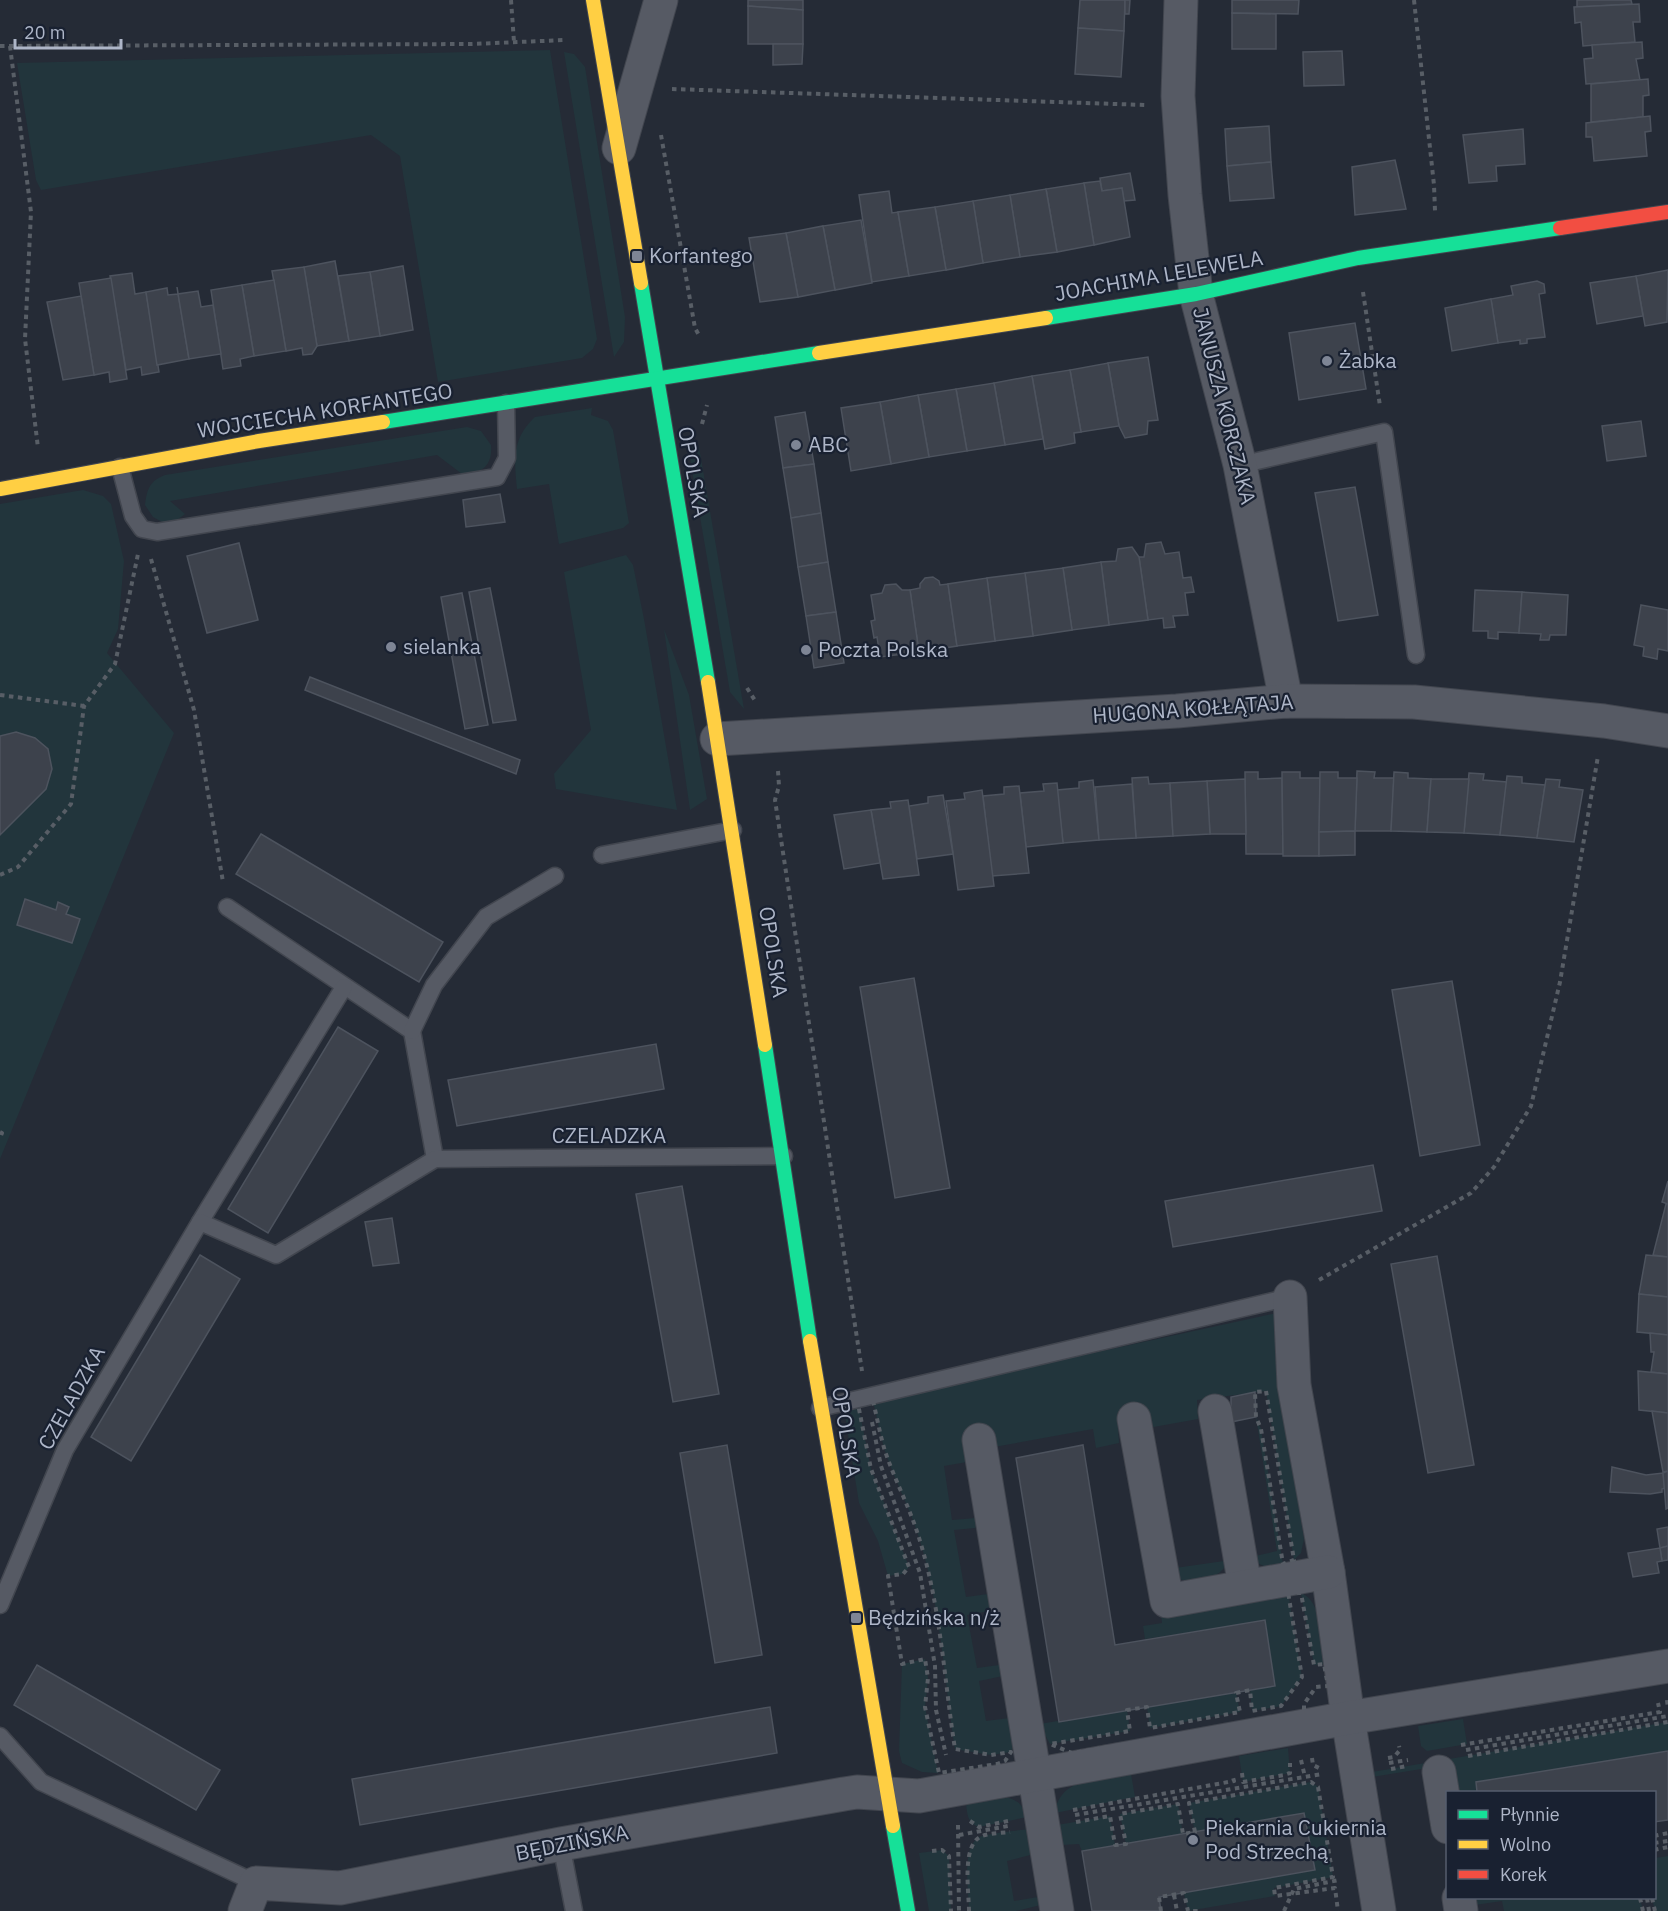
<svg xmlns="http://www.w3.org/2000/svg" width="1668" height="1911" font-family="'IBM Plex Sans',sans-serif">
	<rect width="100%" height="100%" fill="#252b36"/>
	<g fill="#22353c">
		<polygon points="550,50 597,339 593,349 582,358 438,382 400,156 371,135 41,190 36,180 17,63"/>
		<polygon points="564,52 574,54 585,67 625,317 624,342 614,357"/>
		<path d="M592,408L591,415L608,421L613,430L629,523L623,528L559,544L549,484L517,489C514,460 512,438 535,417Z"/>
		<path d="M467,427L481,431L491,445C493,466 481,474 462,474L437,455L170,501L185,514L177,520L164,523L153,517L145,505C147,490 149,481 165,475Z"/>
		<polygon points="693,440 699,447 744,709 730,692 687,441"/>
		<polygon points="83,490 103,496 111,504 124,561 118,629 107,653 174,733 0,1159 0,504"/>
		<polygon points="626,555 633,565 644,619 677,810 556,789 554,774 591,730 564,572"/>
		<polygon points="664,629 689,695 707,799 690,810"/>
		<path d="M1277,1313L1279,1384L1304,1539L1301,1553L1294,1560L1266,1391L1197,1400L1198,1419L1148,1428L1144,1409L1117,1413L1119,1443L1096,1448L1093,1429L994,1447L967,1462L944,1466L952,1520L976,1518L978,1524L975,1528L954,1530L966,1597L988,1594L993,1608L989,1611L967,1615L977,1668L999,1665L1003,1668V1676L979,1681L986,1721L1009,1718L1015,1743L1011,1752L991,1755L955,1749C944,1679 941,1609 920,1541C911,1510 895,1481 885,1451C880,1435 877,1417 873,1401Z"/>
		<polygon points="858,1404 871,1469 909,1567 903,1574 888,1576 878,1541 859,1503 844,1409"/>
		<polygon points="1256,1417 1261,1429 1283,1564 1266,1567 1253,1561 1255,1556 1277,1551"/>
		<path d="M1224,1561L1226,1565C1216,1582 1191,1583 1174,1578L1175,1568Z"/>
		<polygon points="1288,1592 1302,1677 1281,1706 1252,1711 1250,1690 1275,1686 1265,1621 1145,1639 1143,1626 1162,1623 1161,1614"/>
		<path d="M1301,1593C1323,1601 1321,1643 1324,1664L1314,1665Z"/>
		<polygon points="925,1659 928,1678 925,1707 938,1773 922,1772 902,1763 899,1751 902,1664"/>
		<polygon points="1236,1693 1240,1712 1150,1728 1147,1707"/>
		<polygon points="1127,1710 1130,1731 1050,1744 1039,1724"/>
		<polygon points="1463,1719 1467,1744 1427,1751 1421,1746 1418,1726"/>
		<polygon points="1668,1722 1668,1751 1476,1782 1477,1792 1457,1792 1452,1764 1372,1777 1372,1772"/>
		<polygon points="1288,1748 1290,1773 1243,1782 1239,1756"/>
		<path d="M1131,1774L1135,1797L1055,1813C1059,1776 1103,1779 1131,1774Z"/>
		<polygon points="1311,1782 1318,1787 1333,1877 1274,1888 1275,1896 1188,1911 1184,1893 1315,1870 1304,1813 1195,1832 1189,1803"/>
		<path d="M1005,1797C1018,1800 1023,1805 1027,1817L979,1827C967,1823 967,1813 966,1802Z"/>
		<polygon points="1178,1804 1183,1834 1126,1844 1120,1814"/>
		<polygon points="1110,1816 1115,1845 1082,1851 1079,1844 1062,1845 1057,1825"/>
		<path d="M1030,1829L1034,1854L1007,1861L1014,1901L1038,1897L1041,1901V1905L1016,1911H969C969,1892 960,1843 982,1836C997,1832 1015,1831 1030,1829Z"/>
		<polygon points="942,1850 949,1856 951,1911 929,1911 919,1853"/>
		<polygon points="1668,1856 1668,1911 1655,1911 1652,1898 1654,1898 1655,1858"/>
		<polygon points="1474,1898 1640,1898 1643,1911 1504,1911 1502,1901 1475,1905"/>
	</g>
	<g fill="#3d424c" stroke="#4d535e" stroke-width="1.5">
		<polygon points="748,0 803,0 803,10 748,6"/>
		<polygon points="1080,0 1125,0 1124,31 1078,28"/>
		<polygon points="1125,0 1130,0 1129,14 1125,14"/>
		<polygon points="1232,0 1299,0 1298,14 1232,13"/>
		<polygon points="1577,0 1631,0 1632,4 1577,7"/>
		<polygon points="1639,4 1640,22 1633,22 1635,42 1583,46 1581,22 1575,23 1574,7"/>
		<polygon points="748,6 803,10 803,44 748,44"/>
		<polygon points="1232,13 1276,14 1276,49 1232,49"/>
		<polygon points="1078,28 1124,31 1121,77 1075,74"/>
		<polygon points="1642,42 1643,58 1636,59 1640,80 1586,84 1584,59 1593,58 1592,45"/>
		<polygon points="773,44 803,44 802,64 773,65"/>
		<polygon points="1342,51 1344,85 1304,86 1303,52"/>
		<polygon points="1648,79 1649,95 1643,96 1643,117 1591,122 1591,84"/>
		<polygon points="1650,116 1651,131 1645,132 1647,156 1594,161 1592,137 1586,137 1586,123"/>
		<polygon points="1269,126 1271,162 1227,166 1225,129"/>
		<polygon points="1523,129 1525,164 1496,166 1497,181 1469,183 1463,135"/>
		<polygon points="1395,160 1406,209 1355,215 1352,167"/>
		<polygon points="1271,162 1274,198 1230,201 1227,166"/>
		<polygon points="1130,173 1135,200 1124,201 1122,188 1102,191 1100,178"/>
		<polygon points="1100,181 1102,191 1122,188 1130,237 1094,245 1084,183"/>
		<polygon points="1084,183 1094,245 1057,252 1046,189"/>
		<polygon points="1046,189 1057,252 1020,257 1010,195"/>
		<polygon points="889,191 892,213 898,212 909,276 872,282 859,195"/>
		<polygon points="1010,195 1020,257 983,263 973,201"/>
		<polygon points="973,201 983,263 946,270 935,207"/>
		<polygon points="935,207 946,270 909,276 898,212"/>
		<polygon points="861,220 872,283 835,290 823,226"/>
		<polygon points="823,226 835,290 798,297 786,233"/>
		<polygon points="786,233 798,297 760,302 749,238"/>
		<polygon points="335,261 349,341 317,346 304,267"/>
		<polygon points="403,266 413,330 380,336 370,272"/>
		<polygon points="304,267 317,346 312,354 303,355 302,348 286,351 272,271"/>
		<polygon points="1668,270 1667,322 1645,326 1636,276"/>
		<polygon points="370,272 380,336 349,341 338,276"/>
		<polygon points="132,273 135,294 146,292 159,372 142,375 141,367 126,370 110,276"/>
		<polygon points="1636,276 1643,316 1597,324 1590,283"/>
		<polygon points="111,278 127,379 110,382 109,372 94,375 79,283"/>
		<polygon points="274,280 286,351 254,356 242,285"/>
		<polygon points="1537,281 1544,284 1545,293 1539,294 1545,337 1527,339 1527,343 1520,344 1520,340 1498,343 1491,299 1513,295 1511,286"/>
		<polygon points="242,285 254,356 240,359 241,366 223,369 211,290"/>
		<polygon points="177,287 189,359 157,365 146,292 167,288 168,295 178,294"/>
		<polygon points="198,291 201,307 213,305 221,354 189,359 178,294"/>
		<polygon points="81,296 94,375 63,380 47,302"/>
		<polygon points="1491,299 1498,343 1452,351 1445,308"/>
		<polygon points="1355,323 1366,389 1299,400 1289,333"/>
		<polygon points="1148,357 1158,420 1148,421 1147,434 1125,438 1119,426 1108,363"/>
		<polygon points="1108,363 1119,426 1081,432 1070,370"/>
		<polygon points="1070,370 1081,432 1074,433 1075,443 1045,449 1032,376"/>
		<polygon points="1032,376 1043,439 1005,445 994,383"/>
		<polygon points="994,383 1005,445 967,451 956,389"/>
		<polygon points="956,389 967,451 929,457 918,395"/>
		<polygon points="918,395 929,457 891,464 880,402"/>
		<polygon points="880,402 891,464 851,471 841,408"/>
		<polygon points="805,412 814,464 783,468 775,417"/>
		<polygon points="1641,421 1646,456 1607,461 1602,426"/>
		<polygon points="814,464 821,513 791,518 783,468"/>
		<polygon points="1355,487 1378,615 1338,621 1315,493"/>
		<polygon points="500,494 505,522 466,527 463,500"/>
		<polygon points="821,513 828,562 798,567 791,518"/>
		<polygon points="1161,542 1165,554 1179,552 1183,578 1191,577 1194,592 1185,593 1188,615 1173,616 1175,627 1164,628 1163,618 1148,620 1139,557 1144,557 1146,544"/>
		<polygon points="239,543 258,620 207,633 187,556"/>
		<polygon points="1132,547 1139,557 1148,620 1109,625 1101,562 1116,561 1118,549"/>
		<polygon points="828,562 836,612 806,616 798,567"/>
		<polygon points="1101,562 1109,625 1072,630 1063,568"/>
		<polygon points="1063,568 1072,630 1033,636 1025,573"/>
		<polygon points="1025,573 1033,636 995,641 987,578"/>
		<polygon points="933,577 939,581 940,585 948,584 957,646 919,652 910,590 920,588 920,584 925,578"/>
		<polygon points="987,578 995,641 957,646 948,584"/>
		<polygon points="896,584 902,590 910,590 919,652 880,657 877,637 874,638 871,621 875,620 871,595 882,593 885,585"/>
		<polygon points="490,588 516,720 493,723 469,592"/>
		<polygon points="1475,590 1522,592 1519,633 1498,632 1498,639 1488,638 1488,631 1473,631"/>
		<polygon points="1522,592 1568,595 1566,635 1550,635 1549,640 1540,640 1541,634 1519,633"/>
		<polygon points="462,593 488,725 465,729 441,597"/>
		<polygon points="1641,605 1668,610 1668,651 1658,649 1657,659 1643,656 1644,647 1634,645"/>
		<polygon points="836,612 844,663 814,668 806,616"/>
		<polygon points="310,677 520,760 516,774 305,690"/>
		<polygon points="16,732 35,738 48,749 52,769 46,789 0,835 0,736"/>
		<polygon points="1357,771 1375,772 1374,778 1394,778 1391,831 1355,831"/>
		<polygon points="1245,772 1258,772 1258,779 1282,778 1283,854 1246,854"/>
		<polygon points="1282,772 1300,772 1300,778 1320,778 1319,856 1283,856"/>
		<polygon points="1320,772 1338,772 1338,778 1357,778 1355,831 1319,832"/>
		<polygon points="1394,772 1408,773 1408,778 1431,779 1427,832 1391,831"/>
		<polygon points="1469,773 1484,774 1483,780 1507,782 1500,835 1464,833"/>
		<polygon points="1507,776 1522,777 1522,783 1545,785 1537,838 1500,835"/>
		<polygon points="1148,777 1149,784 1170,783 1173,836 1136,838 1132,778"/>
		<polygon points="1245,779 1246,834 1210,834 1207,781"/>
		<polygon points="1431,779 1469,779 1464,833 1427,832"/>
		<polygon points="1546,779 1560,780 1559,787 1583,790 1574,842 1537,838"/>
		<polygon points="1093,780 1099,840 1063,843 1057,790 1079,788 1079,782"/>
		<polygon points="1207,781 1210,834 1173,836 1170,783"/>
		<polygon points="1057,783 1063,843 1026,847 1020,793 1044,791 1043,784"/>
		<polygon points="1132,784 1136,838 1099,840 1095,787"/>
		<polygon points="1019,786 1029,873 992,876 983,796 1004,794 1004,787"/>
		<polygon points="982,790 994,886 958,890 946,801 965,799 964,793"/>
		<polygon points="943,795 953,854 917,859 909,806 928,803 928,797"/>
		<polygon points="908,800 919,875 883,879 871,810 891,808 890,802"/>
		<polygon points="871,810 880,863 844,869 834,815"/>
		<polygon points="1355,831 1355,855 1319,856 1319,832"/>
		<polygon points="261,834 443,942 419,982 236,874"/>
		<polygon points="25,899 56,910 58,902 69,907 66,914 80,919 72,943 17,925"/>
		<polygon points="914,978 950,1188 895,1198 860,987"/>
		<polygon points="1452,981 1480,1145 1420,1156 1392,990"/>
		<polygon points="338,1027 378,1051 268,1233 228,1209"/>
		<polygon points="656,1044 664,1089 457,1126 448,1080"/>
		<polygon points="1373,1165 1382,1211 1173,1247 1165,1201"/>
		<polygon points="1668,1181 1668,1204 1662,1202"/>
		<polygon points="682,1186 719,1394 673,1402 636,1194"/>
		<polygon points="1666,1204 1668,1204 1668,1257 1653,1255"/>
		<polygon points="392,1218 399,1263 373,1266 365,1222"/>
		<polygon points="200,1255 240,1279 131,1461 91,1437"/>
		<polygon points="1646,1255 1668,1257 1668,1297 1639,1294"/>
		<polygon points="1437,1256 1474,1465 1428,1473 1391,1264"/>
		<polygon points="1639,1294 1668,1297 1668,1335 1637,1332"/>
		<polygon points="1650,1333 1668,1335 1668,1374 1651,1372 1654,1352 1651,1352"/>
		<polygon points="1638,1371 1668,1374 1668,1413 1639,1410"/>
		<polygon points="1255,1392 1256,1417 1231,1422 1231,1397"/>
		<polygon points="1652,1411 1668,1413 1668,1471 1663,1472"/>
		<polygon points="727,1445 762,1655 715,1663 680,1453"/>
		<polygon points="1083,1445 1115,1645 1265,1620 1275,1686 1059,1722 1016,1458"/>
		<polygon points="1612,1467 1646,1475 1663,1473 1665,1488 1662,1489 1662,1492 1650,1494 1610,1492"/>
		<polygon points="1668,1471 1668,1508 1666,1509 1663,1473"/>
		<polygon points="1668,1527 1668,1546 1660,1548 1657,1529"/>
		<polygon points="1668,1546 1668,1560 1662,1561 1660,1548"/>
		<polygon points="1660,1548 1662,1561 1657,1562 1659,1573 1633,1577 1628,1553"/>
		<polygon points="37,1665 220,1770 196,1810 14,1705"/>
		<polygon points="770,1707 777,1753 360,1825 352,1779"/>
		<polygon points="1668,1751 1668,1820 1654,1822 1654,1792 1477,1792 1476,1782"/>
		<polygon points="1304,1813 1315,1870 1159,1897 1161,1911 1092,1911 1082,1851"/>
	</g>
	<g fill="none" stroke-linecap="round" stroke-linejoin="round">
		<g stroke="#42464f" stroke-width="19">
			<g id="lane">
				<polyline points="1240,465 1384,432 1416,655"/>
				<polyline points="120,467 133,516 142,529 157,532 497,477 507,458 506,403"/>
				<polyline points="602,855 733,830"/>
				<polyline points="227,907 412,1031 435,1159"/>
				<polyline points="412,1031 434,985 486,917 555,876"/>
				<polyline points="200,1222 344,987"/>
				<polyline points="820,1408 1290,1297"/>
				<polyline points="0,1605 65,1450 200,1222 276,1255 435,1159 784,1156"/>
				<polyline points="0,1736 41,1782 256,1883"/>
				<polyline points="561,1844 574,1911"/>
			</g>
		</g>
		<g stroke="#42464f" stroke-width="35">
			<g id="street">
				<polyline points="1181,0 1178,96 1185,195 1196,294 1240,465 1286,701"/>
				<polyline points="619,148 661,0"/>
				<polyline points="717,739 1177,711 1286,701 1414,702 1604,721 1668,731"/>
				<polyline points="1290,1297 1294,1385 1328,1572 1348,1718 1379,1911"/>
				<polyline points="1215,1411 1245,1586"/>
				<polyline points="1134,1419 1167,1601 1328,1572"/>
				<polyline points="979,1440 1057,1911"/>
				<polyline points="1439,1772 1448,1827"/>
				<polyline points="1459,1898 1461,1911"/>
				<polyline points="245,1911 256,1883 340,1888 561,1844 844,1794 857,1792 919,1796 1348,1718 1668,1666"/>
			</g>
		</g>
		<g stroke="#42464f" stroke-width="16">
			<g id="fast">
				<polyline points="641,283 708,682"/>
				<polyline points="1046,318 1196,294 1358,258 1560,228"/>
				<polyline points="383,422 819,353"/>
				<polyline points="765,1045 810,1341"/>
				<polyline points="893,1826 908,1911"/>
			</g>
		</g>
		<g stroke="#42464f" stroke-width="16">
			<g id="slow">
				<polyline points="593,0 641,283"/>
				<polyline points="819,353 1046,318"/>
				<polyline points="0,489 259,441 383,422"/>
				<polyline points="708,682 765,1045"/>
				<polyline points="810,1341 893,1826"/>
			</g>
		</g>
		<g stroke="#42464f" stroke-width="16">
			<polyline id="jam" points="1560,228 1668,212"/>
		</g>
		<g stroke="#585e66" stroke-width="4" stroke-dasharray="4.5 4.5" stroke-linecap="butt">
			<polyline points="511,0 514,42"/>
			<polyline points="1414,0 1434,185 1435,211"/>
			<polyline points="0,46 472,44 565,40"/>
			<polyline points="10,46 31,212 25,339 38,448"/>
			<polyline points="672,89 1145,105"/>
			<polyline points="661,135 695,328 700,337"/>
			<polyline points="1363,292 1380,406"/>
			<polyline points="702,424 707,405"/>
			<polyline points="151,559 194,710 223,882"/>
			<polyline points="747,688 756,702"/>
			<polyline points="0,695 84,706"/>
			<polyline points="778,771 779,786 775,800 862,1371"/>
			<polyline points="0,875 18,867 71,804 84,706 115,664 138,554"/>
			<polyline points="0,1132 2,1133 0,1138"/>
			<polyline points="1319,1280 1471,1193 1494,1167 1531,1106 1560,982 1598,756"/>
			<polygon points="1266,1391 1294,1560 1283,1564 1261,1429 1256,1417 1255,1392"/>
			<path d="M873,1401C877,1417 880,1435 885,1451C895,1481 911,1510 920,1541C941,1609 944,1679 955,1749L991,1755L1011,1752L1005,1761L997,1764L939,1773L925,1707L928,1678L925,1659L902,1664L888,1576L903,1574L909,1567L871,1469L858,1404Z"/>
			<polyline points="872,1422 881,1466 920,1573 935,1666 936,1710 946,1755"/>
			<polygon points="1288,1592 1301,1593 1314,1665 1324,1664 1328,1686 1316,1687 1304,1704 1304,1714 1072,1753 1050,1744 1130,1731 1127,1710 1147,1707 1150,1728 1240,1712 1236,1693 1250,1690 1252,1711 1281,1706 1302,1677"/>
			<polyline points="1667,1700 1668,1709"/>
			<polyline points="1461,1745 1660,1712 1658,1703"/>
			<polyline points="1466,1750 1668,1716"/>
			<polyline points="1468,1756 1668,1722"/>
			<polyline points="1312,1758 1313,1765 1321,1769"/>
			<polyline points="1388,1758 1394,1757 1400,1750 1399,1746"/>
			<polyline points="1301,1760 1305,1777"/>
			<polyline points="1389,1763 1408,1760"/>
			<polyline points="1391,1769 1407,1766"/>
			<polyline points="1242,1773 1243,1782 1284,1775 1290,1773 1290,1763"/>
			<polyline points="1073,1810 1234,1781 1232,1774"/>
			<polyline points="1075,1815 1322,1774"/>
			<polyline points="970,1821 979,1827 1008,1821"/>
			<polyline points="1076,1822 1110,1816 1115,1845 1126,1844 1120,1814 1178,1804 1183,1834 1195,1832 1189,1803 1311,1782 1318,1787 1333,1877 1274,1888 1275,1896 1335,1888 1338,1911"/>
			<polyline points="958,1825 959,1911"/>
			<polyline points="959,1835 1008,1826"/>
			<polyline points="1654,1836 1668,1833"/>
			<polyline points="1654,1843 1668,1841"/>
			<polyline points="1654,1850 1668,1847"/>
			<polyline points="932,1851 942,1850 949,1856 951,1911"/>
			<polyline points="1174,1895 1177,1911"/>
			<polyline points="1640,1898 1643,1911"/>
			<polyline points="1647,1898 1649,1911"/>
			<polyline points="1652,1898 1655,1911"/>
			<path d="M969,1911C969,1892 961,1844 982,1836C990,1833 1001,1833 1010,1832"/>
			<polyline points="1161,1911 1159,1897 1184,1893 1188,1911 1198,1911"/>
			<polyline points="1284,1911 1294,1889 1339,1880"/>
		</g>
		<use href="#lane" stroke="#565a64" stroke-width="16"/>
		<use href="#street" stroke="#565a64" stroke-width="33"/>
		<use href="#fast" stroke="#16e098" stroke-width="14"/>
		<use href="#slow" stroke="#ffcf43" stroke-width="14"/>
		<use href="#jam" stroke="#f24e42" stroke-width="14"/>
	</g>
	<g fill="#7e8595" stroke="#192131" stroke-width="2">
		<rect x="631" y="250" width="12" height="12" rx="3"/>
		<circle cx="1327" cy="361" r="6"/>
		<circle cx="796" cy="445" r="6"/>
		<circle cx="391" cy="647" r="6"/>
		<circle cx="806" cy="650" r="6"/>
		<rect x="850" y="1612" width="12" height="12" rx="3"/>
		<circle cx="1193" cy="1840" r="6"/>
	</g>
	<g text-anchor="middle" stroke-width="4.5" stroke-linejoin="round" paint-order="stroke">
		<g font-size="21" fill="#aeb6c8" stroke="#192131" text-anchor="start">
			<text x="649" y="263">Korfantego</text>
			<text x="1339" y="368">Żabka</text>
			<text x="808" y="452">ABC</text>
			<text x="403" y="654">sielanka</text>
			<text x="818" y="657">Poczta Polska</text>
			<text x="868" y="1625">Będzińska n/ż</text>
			<text x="1205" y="1835">Piekarnia Cukiernia<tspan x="1205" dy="24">Pod Strzechą</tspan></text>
		</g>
		<g font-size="21" fill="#aeb6c8" stroke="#192131">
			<text transform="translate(1159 276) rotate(-10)" y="7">JOACHIMA LELEWELA</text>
			<text transform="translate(1224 406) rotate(76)" y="7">JANUSZA KORCZAKA</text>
			<text transform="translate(325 411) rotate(-9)" y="7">WOJCIECHA KORFANTEGO</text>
			<text transform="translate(693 472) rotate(80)" y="7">OPOLSKA</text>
			<text transform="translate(1193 709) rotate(-4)" y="7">HUGONA KOŁŁĄTAJA</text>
			<text transform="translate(773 952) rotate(81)" y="7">OPOLSKA</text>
			<text x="609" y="1143">CZELADZKA</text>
			<text transform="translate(72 1398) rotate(-61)" y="7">CZELADZKA</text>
			<text transform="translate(846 1432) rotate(81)" y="7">OPOLSKA</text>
			<text transform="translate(572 1843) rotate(-11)" y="7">BĘDZIŃSKA</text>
		</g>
	</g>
	<rect x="1446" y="1791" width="210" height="108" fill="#192131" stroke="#555d6d" stroke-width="1.5"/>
	<rect x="1458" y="1810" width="30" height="9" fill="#16e098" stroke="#555d6d" stroke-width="1.5"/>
	<text x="1500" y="1821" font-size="18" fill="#aeb6c8">Płynnie</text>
	<rect x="1458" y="1840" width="30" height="9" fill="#ffcf43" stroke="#555d6d" stroke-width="1.5"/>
	<text x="1500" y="1851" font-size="18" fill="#aeb6c8">Wolno</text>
	<rect x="1458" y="1870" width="30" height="9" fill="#f24e42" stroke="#555d6d" stroke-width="1.5"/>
	<text x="1500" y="1881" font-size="18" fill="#aeb6c8">Korek</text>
	<path d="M15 39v9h106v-9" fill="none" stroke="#aeb6c8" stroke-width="3"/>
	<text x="24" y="39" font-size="18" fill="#aeb6c8" stroke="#192131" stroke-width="4.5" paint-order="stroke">20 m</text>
</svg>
